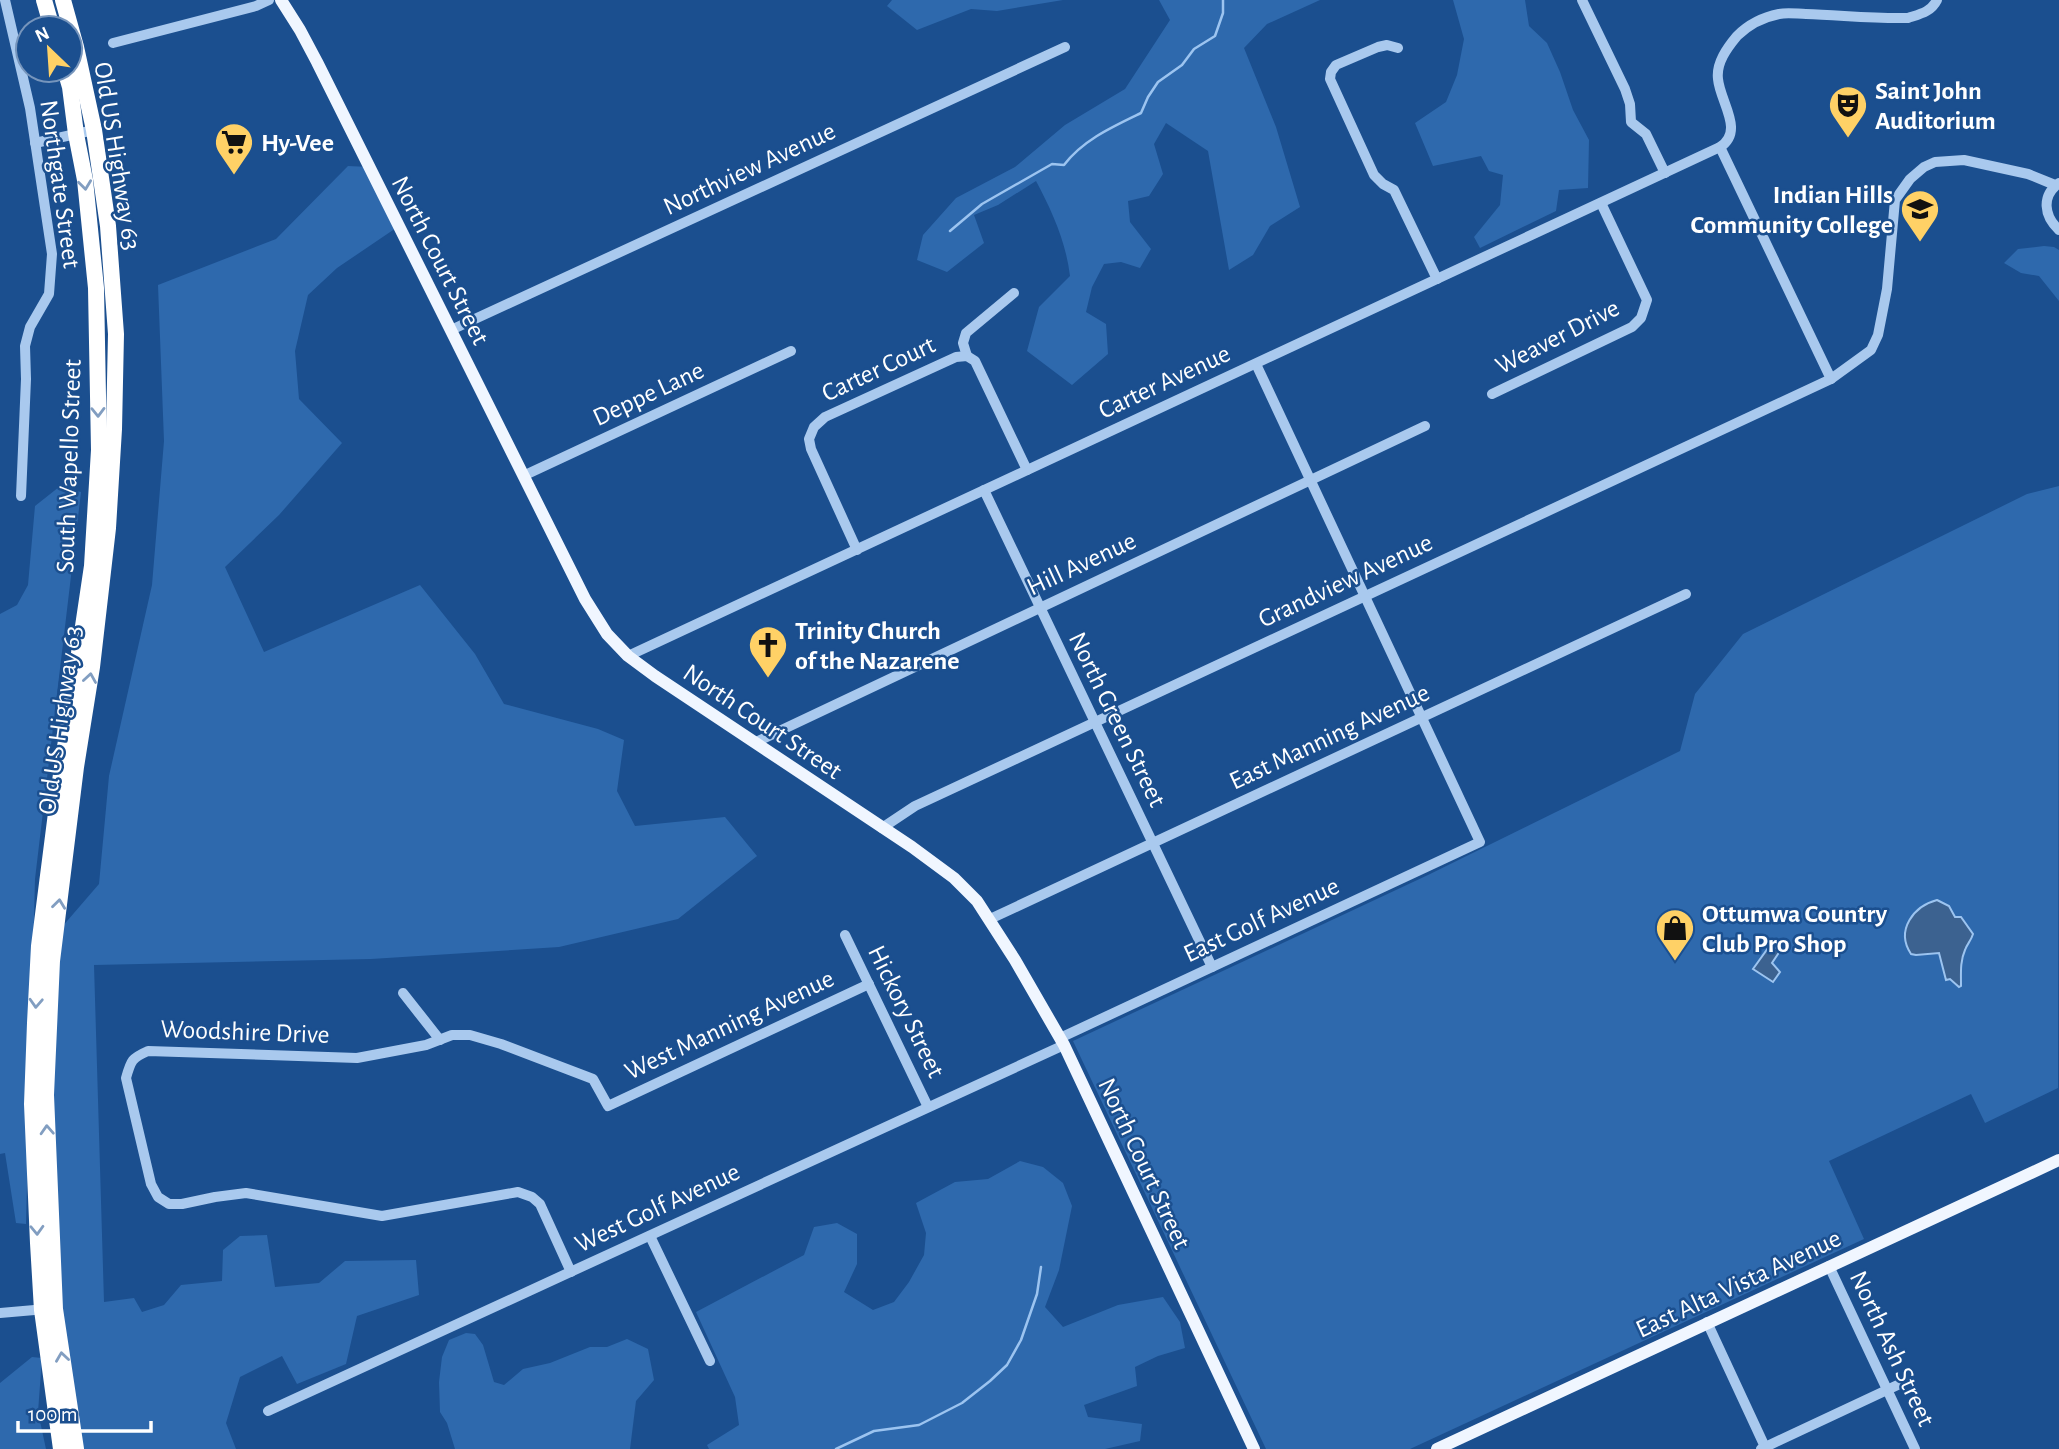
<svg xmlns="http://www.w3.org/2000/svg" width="2059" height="1449" font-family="'Alegreya Sans',sans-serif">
	<rect width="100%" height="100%" fill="#1b4f8f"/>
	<g fill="#2e69ad">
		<polygon points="892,0 1063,0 997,11 971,9 917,30 887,6"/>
		<path d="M1159,0H1320L1267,24L1244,48L1276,127L1300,207L1270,226L1253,255L1229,270L1208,151L1166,123L1154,144L1163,174L1149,196L1128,201L1130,222L1151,249L1140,268L1121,262L1104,264L1092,287L1086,312L1106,324L1108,354L1072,385L1027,351L1039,307L1070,276C1066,242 1052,211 1036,181L998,205L974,215L984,243L947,272L917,260L923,235L956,198L1015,167L1065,125L1125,89L1170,20Z"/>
		<polygon points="1453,0 1525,0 1529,26 1547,43 1560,72 1573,110 1589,140 1588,188 1559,190 1556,211 1480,248 1474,237 1500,205 1503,175 1489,171 1481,156 1433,166 1415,123 1446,102 1457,75 1464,39"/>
		<polygon points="348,166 369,167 399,226 337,268 308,295 295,351 299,399 342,443 279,515 225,567 264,652 420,585 475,654 504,704 598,729 624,740 617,791 635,826 725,817 757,856 678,919 559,947 371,959 94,965 104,1302 134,1298 142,1312 164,1305 181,1285 222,1281 223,1250 240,1236 267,1235 275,1287 319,1283 345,1261 416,1260 419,1295 357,1316 346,1364 297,1384 282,1356 240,1377 226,1423 236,1449 76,1449 55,1309 46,1095 55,935 99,884 109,776 152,585 164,441 158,285 276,239"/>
		<polygon points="2044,246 2054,247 2059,250 2059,301 2039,276 2021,273 2004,263 2018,249"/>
		<polygon points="2059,486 2058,1088 1985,1123 1971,1094 1829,1161 1864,1239 1410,1449 1266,1449 1073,1041 1428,875 1680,751 1695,694 1743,634 2027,494"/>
		<polygon points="59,487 81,492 35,879 26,1224 16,1223 5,1153 0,1154 0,614 17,605 28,585 35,506"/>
		<polygon points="1020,1161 1043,1167 1063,1183 1072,1206 1059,1270 1045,1307 1063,1327 1118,1305 1163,1297 1180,1322 1185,1348 1158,1356 1135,1367 1137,1386 1084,1405 1088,1417 1142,1424 1140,1441 1105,1449 709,1449 707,1445 739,1425 735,1397 696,1312 804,1255 814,1227 837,1223 857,1234 857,1264 844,1292 873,1310 894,1302 909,1282 924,1255 926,1233 916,1203 955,1182 988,1179"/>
		<polygon points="466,1333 475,1334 483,1345 494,1382 504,1385 523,1369 550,1363 590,1347 607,1347 627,1339 648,1349 654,1380 636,1401 630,1449 455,1449 447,1423 440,1412 439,1382 442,1357 449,1340"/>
		<polygon points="32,1357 42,1358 38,1412 46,1449 0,1449 0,1383"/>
	</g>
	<g fill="#3c6290" stroke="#9cc4f0" stroke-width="2">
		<path d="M1937,900L1949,906L1955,917H1961L1973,934C1971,941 1967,944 1965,950C1960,961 1961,973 1961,986L1959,987L1950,979L1946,980L1939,953L1916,955L1911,954C1895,930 1914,906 1937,900Z"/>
		<polygon points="1771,944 1780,951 1772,963 1780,972 1773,982 1753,969"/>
	</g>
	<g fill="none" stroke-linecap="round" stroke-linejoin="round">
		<g stroke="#9cc4f0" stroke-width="2.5">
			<path d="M950,231L982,204L1052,164L1064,165C1083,140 1112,127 1141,113L1148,97L1158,82L1182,65L1194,49L1215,36L1223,13V0"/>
			<polyline points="836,1449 874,1431 919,1425 962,1403 990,1381 1007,1365 1021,1340 1037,1294 1041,1267"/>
		</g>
		<g stroke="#a9c9ee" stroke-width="10">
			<polyline points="5,0 30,108 52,254 49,294 30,327 25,346 26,379 21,496"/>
			<polyline points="1582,0 1625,89 1630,104 1631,122 1646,134 1665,173"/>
			<polyline points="113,43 256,6 269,0"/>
			<polyline points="1398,48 1387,45 1378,47 1336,65 1331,72 1330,79 1374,175 1383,184 1394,190 1437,279"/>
			<polyline points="35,143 94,130"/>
			<polyline points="1720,147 1831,379"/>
			<path d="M2059,183C2041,196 2044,216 2059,230"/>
			<polyline points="451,330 1065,47"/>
			<polyline points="967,356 963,343 966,333 1014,293"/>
			<polyline points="1492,394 1632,327 1641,318 1647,300 1601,203"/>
			<polyline points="523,476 791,351"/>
			<polyline points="984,490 1212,967"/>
			<polyline points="857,550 811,449 809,439 814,427 825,417 956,357 967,356 975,361 1027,470"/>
			<path d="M628,656L1720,147C1745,131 1720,102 1718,79C1716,63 1727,48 1737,36C1748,25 1764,17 1779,14C1788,12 1798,14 1806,14C1840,15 1874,19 1908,18C1920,14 1931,12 1937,0"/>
			<polyline points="756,742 1425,426"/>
			<polyline points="882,828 915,806 1831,379 1871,350 1878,335 1887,289 1895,200 1910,179 1924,167 1935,162 1964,160 2028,174 2055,185"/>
			<polyline points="990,919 1686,594"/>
			<polyline points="845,935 928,1107"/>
			<polyline points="403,993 440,1040"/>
			<polyline points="1060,1038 1480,842 1256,364"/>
			<polyline points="650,1236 710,1361"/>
			<polyline points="1829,1266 1915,1449"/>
			<path d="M571,1272L540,1204L532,1197L518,1192L382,1216L246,1193L215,1197L182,1204H169L158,1197L151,1184L126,1078C131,1060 132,1058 148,1051L357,1058L426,1045L452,1035H470L501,1044L593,1079L608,1106L869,984"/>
			<polyline points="0,1313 46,1309"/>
			<polyline points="1707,1322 1766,1449"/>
			<polyline points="268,1411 1064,1045"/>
			<polyline points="1761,1449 1904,1382"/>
		</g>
		<g stroke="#f0f6ff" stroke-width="12">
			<polyline points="281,0 300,30 317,62 585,599 607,634 628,656 655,676 912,847 954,878 977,901 1015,960 1064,1045 1254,1449"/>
			<polyline points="1437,1449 2059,1160"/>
		</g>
		<g stroke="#fff" stroke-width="16">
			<polyline points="44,0 52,28"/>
			<polyline points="63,0 76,47 94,130 108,226 116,334 114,429 108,528 92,667 76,767 52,961 46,1095 55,1309 76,1449"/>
			<polyline points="61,1449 42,1310 38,1243 32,1104 35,1023 39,946 61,774 92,566 99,450 96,288 85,180 76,134 70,87 65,70"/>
		</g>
	</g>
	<defs><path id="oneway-chevron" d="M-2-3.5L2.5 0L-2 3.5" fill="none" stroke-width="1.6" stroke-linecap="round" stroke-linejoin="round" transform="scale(1.75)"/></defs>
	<g stroke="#829ec1">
		<use href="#oneway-chevron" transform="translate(85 185) rotate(83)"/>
		<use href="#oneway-chevron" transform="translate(98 412) rotate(89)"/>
		<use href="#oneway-chevron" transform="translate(90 678) rotate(-81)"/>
		<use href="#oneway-chevron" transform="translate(59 904) rotate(-83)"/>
		<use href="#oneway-chevron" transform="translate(36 1003) rotate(93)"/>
		<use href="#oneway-chevron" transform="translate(47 1130) rotate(-93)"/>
		<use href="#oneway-chevron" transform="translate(37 1230) rotate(88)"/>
		<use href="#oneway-chevron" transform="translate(62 1357) rotate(-98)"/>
	</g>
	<defs>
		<g id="theatre-pin" transform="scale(2.0125)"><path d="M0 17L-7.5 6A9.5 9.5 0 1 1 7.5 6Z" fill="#ffd166" stroke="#1b4f8f"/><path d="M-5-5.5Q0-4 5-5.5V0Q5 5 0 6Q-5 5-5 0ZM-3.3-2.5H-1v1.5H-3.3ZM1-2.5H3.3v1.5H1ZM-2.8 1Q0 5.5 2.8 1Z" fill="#111"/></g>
		<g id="supermarket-pin" transform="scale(2.0125)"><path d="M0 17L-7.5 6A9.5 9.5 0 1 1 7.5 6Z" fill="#ffd166" stroke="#1b4f8f"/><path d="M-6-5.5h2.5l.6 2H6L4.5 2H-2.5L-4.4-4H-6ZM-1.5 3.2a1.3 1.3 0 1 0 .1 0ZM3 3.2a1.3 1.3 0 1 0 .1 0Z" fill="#111"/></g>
		<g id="university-pin" transform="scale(2.0125)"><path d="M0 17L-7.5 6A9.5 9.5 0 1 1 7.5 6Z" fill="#ffd166" stroke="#1b4f8f"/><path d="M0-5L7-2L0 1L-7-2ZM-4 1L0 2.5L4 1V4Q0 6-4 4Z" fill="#111"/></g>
		<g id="church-pin" transform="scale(2.0125)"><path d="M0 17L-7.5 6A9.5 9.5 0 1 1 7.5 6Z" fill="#ffd166" stroke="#1b4f8f"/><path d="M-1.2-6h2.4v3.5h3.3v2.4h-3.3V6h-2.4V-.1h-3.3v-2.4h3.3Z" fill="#111"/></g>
		<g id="shop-pin" transform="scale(2.0125)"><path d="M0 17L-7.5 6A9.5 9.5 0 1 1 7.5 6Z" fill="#ffd166" stroke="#1b4f8f"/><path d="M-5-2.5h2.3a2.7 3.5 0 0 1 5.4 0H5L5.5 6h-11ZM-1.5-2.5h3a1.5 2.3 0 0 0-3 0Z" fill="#111"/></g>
	</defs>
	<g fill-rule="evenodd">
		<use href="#theatre-pin" x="1848" y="105"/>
		<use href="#supermarket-pin" x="234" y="142"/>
		<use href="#university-pin" x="1920" y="209"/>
		<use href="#church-pin" x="768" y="645"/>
		<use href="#shop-pin" x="1675" y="928"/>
	</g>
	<g text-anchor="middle" stroke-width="5" stroke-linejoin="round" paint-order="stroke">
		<g font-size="26" font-weight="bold" fill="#fff" stroke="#1b4f8f" text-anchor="start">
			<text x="1875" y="99">Saint John<tspan x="1875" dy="30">Auditorium</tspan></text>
			<text x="261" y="151">Hy-Vee</text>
			<text x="1893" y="203" text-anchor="end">Indian Hills<tspan x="1893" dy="30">Community College</tspan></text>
			<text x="795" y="639">Trinity Church<tspan x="795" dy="30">of the Nazarene</tspan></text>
			<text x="1702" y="922">Ottumwa Country<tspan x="1702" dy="30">Club Pro Shop</tspan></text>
		</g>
		<g font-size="26" fill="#fff" stroke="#1b4f8f">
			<text transform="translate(118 156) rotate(81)" y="9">Old US Highway 63</text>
			<text transform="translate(749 168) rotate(-25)" y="9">Northview Avenue</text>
			<text transform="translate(61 184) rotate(82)" y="9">Northgate Street</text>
			<text transform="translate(441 260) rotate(63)" y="9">North Court Street</text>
			<text transform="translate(1557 336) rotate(-27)" y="9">Weaver Drive</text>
			<text transform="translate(878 368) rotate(-25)" y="9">Carter Court</text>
			<text transform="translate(1164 381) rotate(-25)" y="9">Carter Avenue</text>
			<text transform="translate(648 393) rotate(-25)" y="9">Deppe Lane</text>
			<text transform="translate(68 466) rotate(-88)" y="9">South Wapello Street</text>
			<text transform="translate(1081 563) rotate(-25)" y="9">Hill Avenue</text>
			<text transform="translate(1345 580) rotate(-25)" y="9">Grandview Avenue</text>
			<text transform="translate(1118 719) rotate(64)" y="9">North Green Street</text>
			<text transform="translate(59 720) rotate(-82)" y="9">Old US Highway 63</text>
			<text transform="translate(763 721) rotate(34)" y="9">North Court Street</text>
			<text transform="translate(1329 736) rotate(-25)" y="9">East Manning Avenue</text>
			<text transform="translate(1261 919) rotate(-25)" y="9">East Golf Avenue</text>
			<text transform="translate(907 1011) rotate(64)" y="9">Hickory Street</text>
			<text transform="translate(729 1024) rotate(-25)" y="9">West Manning Avenue</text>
			<text transform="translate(245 1031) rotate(2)" y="9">Woodshire Drive</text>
			<text transform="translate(1145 1163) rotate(65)" y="9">North Court Street</text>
			<text transform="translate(657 1207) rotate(-25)" y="9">West Golf Avenue</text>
			<text transform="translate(1738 1283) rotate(-25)" y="9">East Alta Vista Avenue</text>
			<text transform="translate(1893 1348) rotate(65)" y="9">North Ash Street</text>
		</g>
	</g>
	<g transform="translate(49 49) rotate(335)"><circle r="33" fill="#1b4f8f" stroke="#7695bc" stroke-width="2"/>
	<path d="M0-5L12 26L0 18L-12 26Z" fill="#ffd166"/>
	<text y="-10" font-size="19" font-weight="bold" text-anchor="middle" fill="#ffffff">N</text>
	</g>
	<path d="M18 1421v10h133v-10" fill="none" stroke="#ffffff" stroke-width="3.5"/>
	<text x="28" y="1421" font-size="21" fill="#ffffff" stroke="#1b4f8f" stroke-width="5" paint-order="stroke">100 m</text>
</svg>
